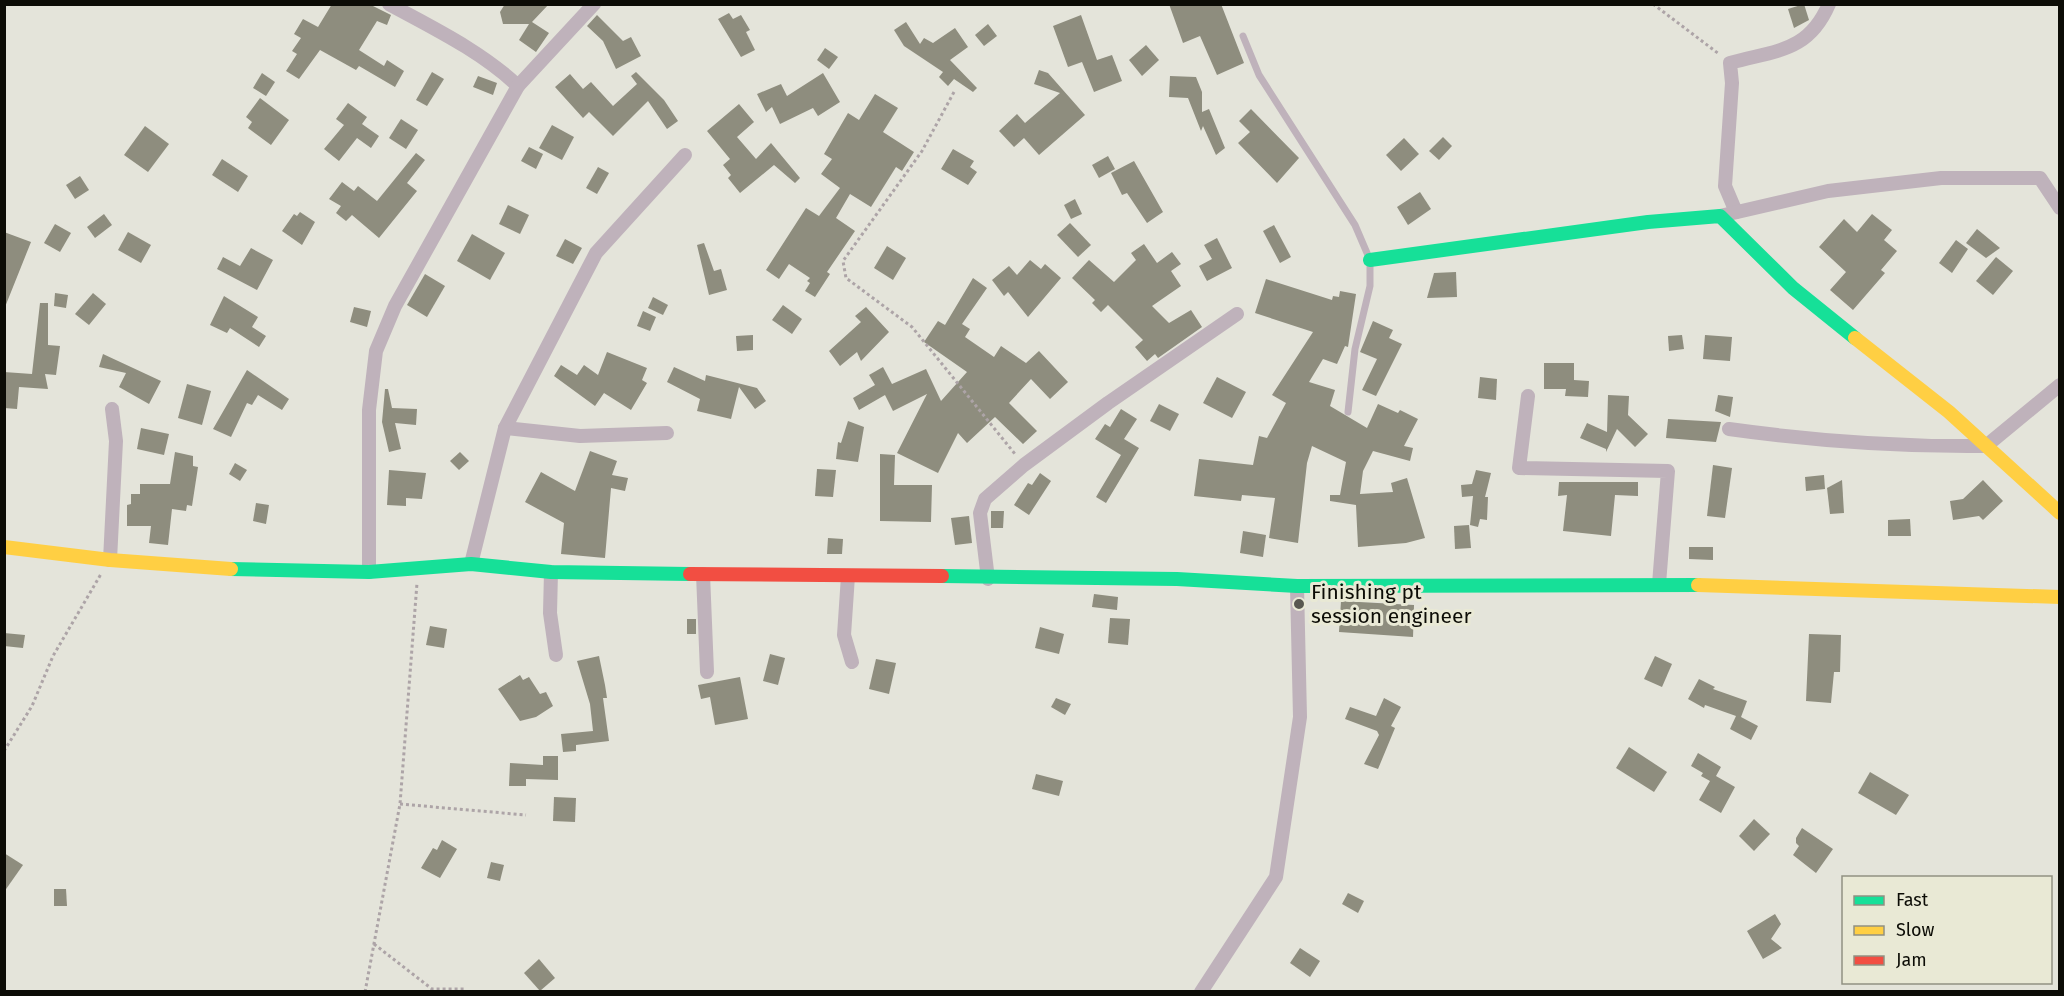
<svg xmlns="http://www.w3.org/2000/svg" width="2064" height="996" font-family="'Fira Sans',sans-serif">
	<rect width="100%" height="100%" fill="#e4e4da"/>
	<g fill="#8e8d7e">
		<polygon points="332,4 369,4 391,15 387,25 377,21 359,50 384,66 387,60 404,71 395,87 359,66 356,70 320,50 299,79 286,71 297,54 292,51 301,38 294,34 303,19 318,27"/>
		<polygon points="505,4 549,4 532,22 549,33 536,52 519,40 529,24 503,24 500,12"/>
		<polygon points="1169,4 1221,4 1244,63 1217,75 1200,36 1183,43"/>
		<polygon points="1804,4 1809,20 1794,28 1788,9"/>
		<polygon points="729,13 733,19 741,15 750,30 746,32 755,50 741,57 718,19"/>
		<polygon points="597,15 623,41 631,37 641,56 616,69 603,41 587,26"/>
		<polygon points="1081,15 1097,60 1112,55 1122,81 1094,92 1082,62 1068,67 1053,26"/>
		<polygon points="906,22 920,44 924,38 933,43 955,28 968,47 950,60 977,88 973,92 954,79 948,86 939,77 943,72 904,46 894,30"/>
		<polygon points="988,24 997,36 984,46 975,35"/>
		<polygon points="1146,45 1159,60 1142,76 1129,60"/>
		<polygon points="825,48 838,57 829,69 817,60"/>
		<polygon points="1039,70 1048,73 1085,115 1039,155 1024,138 1014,147 999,131 1017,114 1025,123 1060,93 1034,84"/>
		<polygon points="432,72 444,79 427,106 416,100"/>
		<polygon points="636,72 664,100 678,121 667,129 648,101 613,136 589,112 583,118 555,87 570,74 583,89 591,82 613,106 637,84 631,76"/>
		<polygon points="262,73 275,82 266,96 253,88"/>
		<polygon points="823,73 840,102 818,116 813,108 780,124 772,107 766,112 757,94 781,84 787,96"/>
		<polygon points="478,76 497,83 493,95 473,87"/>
		<polygon points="1170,76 1196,77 1202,92 1202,112 1209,109 1225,148 1216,155 1203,126 1201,131 1188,98 1169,97"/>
		<polygon points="875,94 898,108 883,132 914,152 902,171 896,167 871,207 850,194 836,218 855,231 827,272 830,274 815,297 805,291 810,283 807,281 810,278 789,264 779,279 766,270 806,208 819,216 840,188 821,174 832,159 824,154 848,113 859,120"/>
		<polygon points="260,98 289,120 271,145 248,128 252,122 246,117"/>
		<polygon points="348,103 367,117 362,124 379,136 371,148 357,138 339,161 324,149 344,125 336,119"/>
		<polygon points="739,104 754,122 737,137 756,159 771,143 800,178 795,183 774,165 740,193 728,178 731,175 723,165 730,159 707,131"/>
		<polygon points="1251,109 1299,158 1277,183 1238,143 1250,132 1239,121"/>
		<polygon points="401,119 418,130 406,149 389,138"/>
		<polygon points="552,125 574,137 562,160 539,148"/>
		<polygon points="145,126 169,144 148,172 124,155"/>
		<polygon points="1443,137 1452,146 1439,160 1429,151"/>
		<polygon points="1404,138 1419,154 1401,171 1386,155"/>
		<polygon points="529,147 543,154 536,169 521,161"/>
		<polygon points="953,149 974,161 970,167 977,172 968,185 941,169"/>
		<polygon points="416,153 425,160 407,183 417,191 379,238 352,215 346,221 336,213 341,206 329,199 342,182 354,191 358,186 377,201"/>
		<polygon points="1108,156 1115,169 1099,178 1092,165"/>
		<polygon points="222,159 248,176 238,192 212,175"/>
		<polygon points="1134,161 1163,212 1147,223 1127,193 1122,195 1111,173"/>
		<polygon points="598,167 609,173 597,194 586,188"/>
		<polygon points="80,176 89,190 75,199 66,185"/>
		<polygon points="1420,192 1431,209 1408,225 1397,207"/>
		<polygon points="1075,199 1082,214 1071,219 1064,205"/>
		<polygon points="508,205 529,215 520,234 499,224"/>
		<polygon points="300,212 315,222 302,245 282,231 294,214 297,216"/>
		<polygon points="104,214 112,225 95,238 87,227"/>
		<polygon points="1872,214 1892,230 1884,240 1897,251 1881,270 1885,273 1853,310 1830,290 1846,272 1819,247 1844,219 1857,232"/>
		<polygon points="1070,223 1091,245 1078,257 1057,235"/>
		<polygon points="55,224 71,233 60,252 44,243"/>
		<polygon points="1274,225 1291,257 1280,263 1263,231"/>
		<polygon points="1977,229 2000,248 1986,258 1966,243"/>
		<polygon points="4,232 31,242 5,307 4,307"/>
		<polygon points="128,232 151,245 141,263 118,250"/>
		<polygon points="472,234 505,253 490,280 457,261"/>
		<polygon points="1217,238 1232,268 1207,281 1199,266 1212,259 1204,245"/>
		<polygon points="565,239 582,248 573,264 556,256"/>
		<polygon points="1956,240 1968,249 1952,273 1939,263"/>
		<polygon points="704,243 714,271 721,269 727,290 709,295 697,245"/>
		<polygon points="1144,244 1157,263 1172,252 1181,264 1171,271 1181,286 1152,306 1169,323 1191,310 1202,327 1158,358 1155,354 1147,361 1135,347 1143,340 1108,305 1101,312 1092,303 1095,300 1072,278 1089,260 1114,282 1136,260 1131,253"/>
		<polygon points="887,246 906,258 893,280 874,268"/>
		<polygon points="251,248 273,260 257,290 217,269 223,257 240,266"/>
		<polygon points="1996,257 2013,271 1993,295 1976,281"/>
		<polygon points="1030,260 1041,269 1045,264 1061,278 1028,317 1008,292 1004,296 992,280 1009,266 1017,275"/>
		<polygon points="1456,272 1457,297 1427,298 1434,273"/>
		<polygon points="425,274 445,286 427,317 407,305"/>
		<polygon points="973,278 987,288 962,324 970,329 965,337 994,357 1001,346 1026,363 1039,351 1068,382 1050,399 1031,379 1009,403 1037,431 1023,444 995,417 967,443 958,433 938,473 897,453 927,394 893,411 885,395 859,410 853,398 875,385 869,375 883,367 892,384 926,369 941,401 967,372 924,342 938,321 945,325"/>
		<polygon points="1266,279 1332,300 1333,296 1339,297 1340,291 1356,294 1348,347 1345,346 1337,364 1323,359 1309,382 1335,390 1330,406 1367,428 1378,404 1398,413 1400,410 1418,419 1404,446 1413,448 1410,461 1373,451 1363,471 1360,494 1393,492 1391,483 1407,478 1425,538 1406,543 1358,547 1356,505 1330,501 1330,495 1340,495 1346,462 1312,446 1307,463 1298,543 1269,538 1275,498 1242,495 1241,501 1194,496 1199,459 1253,465 1259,436 1267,438 1286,403 1272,395 1313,332 1255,313"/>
		<polygon points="55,293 68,295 66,308 54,306"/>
		<polygon points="93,293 106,304 89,325 75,314"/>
		<polygon points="224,296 258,317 252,327 266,336 259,347 230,328 227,333 210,325"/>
		<polygon points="653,297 668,305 663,315 648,308"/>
		<polygon points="40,303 48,303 48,345 60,346 56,375 45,374 48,389 19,387 17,409 4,408 4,372 32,374"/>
		<polygon points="783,305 802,319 792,334 772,320"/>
		<polygon points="354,307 371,311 367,327 350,322"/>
		<polygon points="866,307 889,332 861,361 857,352 840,366 829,351 861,322 855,316"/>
		<polygon points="643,311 656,317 650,331 637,326"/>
		<polygon points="1373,321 1393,330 1389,338 1402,344 1376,396 1362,390 1377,359 1360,352"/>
		<polygon points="753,335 753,350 737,351 736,336"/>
		<polygon points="1682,335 1684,349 1669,351 1668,336"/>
		<polygon points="1705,335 1732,337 1730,361 1703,359"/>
		<polygon points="607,352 647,368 642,380 647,383 631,410 604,393 595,406 554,376 561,365 577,375 584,365 598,375"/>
		<polygon points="103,354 161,381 149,404 119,387 126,373 99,367"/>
		<polygon points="1544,363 1574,363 1574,380 1589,381 1588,397 1565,396 1566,389 1544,389"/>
		<polygon points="674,367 705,381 706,375 757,388 766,401 755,409 739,387 731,419 697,411 700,399 667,382"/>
		<polygon points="247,370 289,399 282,410 258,395 252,405 247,403 231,437 213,429"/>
		<polygon points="1217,377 1246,392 1232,418 1203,403"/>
		<polygon points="1480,377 1497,379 1496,400 1478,398"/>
		<polygon points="187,384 211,391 202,425 178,418"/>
		<polygon points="385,389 388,389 392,408 417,409 416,425 395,423 401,449 389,452 382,422"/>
		<polygon points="1608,395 1629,396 1628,415 1648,434 1635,447 1617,429 1606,452 1606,449 1580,438 1587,423 1607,432"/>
		<polygon points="1718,395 1733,397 1730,417 1715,411"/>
		<polygon points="1159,404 1179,414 1170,431 1150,421"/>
		<polygon points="1121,409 1137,419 1124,439 1139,448 1106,503 1096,497 1121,455 1095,439 1105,424 1110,427"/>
		<polygon points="1668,419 1721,422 1716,442 1666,438"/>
		<polygon points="848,421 864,427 858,462 836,459 838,442 841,443"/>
		<polygon points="141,428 169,434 164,455 137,449"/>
		<polygon points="590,451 617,461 612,475 628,478 625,491 611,488 605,558 561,554 564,523 525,502 541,472 575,491"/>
		<polygon points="175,452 193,456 193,466 198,467 192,506 187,505 186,511 172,509 168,545 149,543 151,526 127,526 127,505 131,504 131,494 140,494 140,484 170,484"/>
		<polygon points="460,452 469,461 459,470 450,461"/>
		<polygon points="880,454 895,455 894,485 932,485 931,522 880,521"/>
		<polygon points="235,463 247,470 240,481 229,474"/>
		<polygon points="1713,465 1732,468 1725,518 1707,516"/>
		<polygon points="817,469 836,470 833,497 815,496"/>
		<polygon points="389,470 426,473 422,499 406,498 406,506 387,505"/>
		<polygon points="1476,470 1491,473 1485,497 1488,497 1487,520 1480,519 1478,527 1470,525 1473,496 1462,497 1461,485 1472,484"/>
		<polygon points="1040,473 1051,481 1029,515 1014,505 1028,483 1032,485"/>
		<polygon points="1824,475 1825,489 1806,491 1805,477"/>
		<polygon points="1842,480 1844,513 1830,514 1827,488"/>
		<polygon points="1983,480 2003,501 1983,520 1979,516 1953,520 1950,501 1963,499"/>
		<polygon points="1559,482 1638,482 1638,496 1615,495 1611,536 1563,531 1567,495 1558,496"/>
		<polygon points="256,503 269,505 266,524 253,521"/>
		<polygon points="991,511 1004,511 1003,528 991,528"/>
		<polygon points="969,516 972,543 955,545 951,518"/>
		<polygon points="1910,519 1911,536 1888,536 1888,520"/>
		<polygon points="1469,525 1471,548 1455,549 1454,526"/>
		<polygon points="1243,531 1266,535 1263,557 1240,553"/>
		<polygon points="828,538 843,539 842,554 827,554"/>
		<polygon points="1689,547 1713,547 1713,560 1689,559"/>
		<polygon points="1094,594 1118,597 1117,610 1092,607"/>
		<polygon points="1341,601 1414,605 1413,637 1339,632"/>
		<polygon points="1110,618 1130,619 1128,645 1108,643"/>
		<rect x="687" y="619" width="9" height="15"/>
		<polygon points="430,626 447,629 444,648 426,645"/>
		<polygon points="1040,627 1064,634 1059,654 1035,648"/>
		<polygon points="4,633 25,635 23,648 4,646"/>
		<polygon points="1809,634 1841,635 1840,672 1834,672 1831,703 1806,701"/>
		<polygon points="770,654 785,658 778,685 763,681"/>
		<polygon points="599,656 605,685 607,698 603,698 609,741 576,745 576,751 563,752 561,734 593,731 590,704 577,661"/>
		<polygon points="1655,656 1672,664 1662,687 1644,679"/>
		<polygon points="876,659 896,663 889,694 869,689"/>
		<polygon points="520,675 523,680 529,677 540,694 546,692 553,706 536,717 520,721 498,689"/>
		<polygon points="740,677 748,719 715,725 710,697 701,699 698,685"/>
		<polygon points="1699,679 1715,687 1713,689 1747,701 1741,717 1758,726 1751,740 1730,729 1736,716 1705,705 1704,708 1688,699"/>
		<polygon points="1056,698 1071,704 1065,715 1051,707"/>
		<polygon points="1384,698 1401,707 1391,726 1395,728 1378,769 1364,764 1379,735 1377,731 1345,719 1350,707 1376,716"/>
		<polygon points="1629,747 1667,772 1654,792 1616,768"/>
		<polygon points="1698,753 1721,767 1716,776 1735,787 1721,813 1699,800 1710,781 1701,776 1703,773 1691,766"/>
		<polygon points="543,756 558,756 558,780 526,779 526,786 509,786 510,763 543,765"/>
		<polygon points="1870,772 1909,795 1896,815 1858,793"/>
		<polygon points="1036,774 1063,781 1059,796 1032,789"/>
		<polygon points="554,797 576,798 575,822 553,821"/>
		<polygon points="1754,819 1770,834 1754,851 1739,836"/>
		<polygon points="1802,828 1833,849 1816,873 1793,855 1799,846 1796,843 1796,838"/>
		<polygon points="442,840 457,849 440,878 421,868 433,848 437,850"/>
		<polygon points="4,853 23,865 4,892"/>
		<polygon points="491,862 504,865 500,881 487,878"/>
		<polygon points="54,889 66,889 67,906 54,906"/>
		<polygon points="1348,893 1364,901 1358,913 1342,904"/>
		<polygon points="1775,914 1781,924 1771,939 1782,948 1763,959 1747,931"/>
		<polygon points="1300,948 1320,961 1310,977 1290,963"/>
		<polygon points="539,959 555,978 540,991 524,973"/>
	</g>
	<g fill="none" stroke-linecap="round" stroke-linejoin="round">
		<g stroke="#ada4a7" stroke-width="3" stroke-dasharray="3 3" stroke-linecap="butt">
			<polyline points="1653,4 1719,54"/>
			<polyline points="954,92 922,151 843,261 846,278 912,327 1015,454"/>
			<polyline points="4,751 32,706 53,656 101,574"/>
			<polyline points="400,804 526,815"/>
			<polyline points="374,944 432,989 466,989"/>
			<polyline points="365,992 400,804 417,583"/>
		</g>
		<polyline stroke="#bfb2bb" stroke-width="7" points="1243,36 1259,75 1355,225 1370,260 1370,286 1355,349 1348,412"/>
		<g stroke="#bfb2bb" stroke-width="14">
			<path d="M389,4C433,28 481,51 518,86"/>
			<path d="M1736,212L1725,186L1732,83L1730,63C1775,50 1808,53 1829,4"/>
			<polyline points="1720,216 1828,191 1941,178 2040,178 2060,208"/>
			<polyline points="1528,396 1519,468 1668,471 1659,584"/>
			<polyline points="505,428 580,436 667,433"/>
			<path d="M1729,429C1815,441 1899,447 1986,446L2060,385"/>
			<polyline points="110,560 116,441 112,409"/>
			<polyline points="471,564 505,428 571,301 596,253 685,155"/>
			<polyline points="369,572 369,410 376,351 395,306 518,86 594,4"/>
			<polyline points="551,572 550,613 556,655"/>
			<polyline points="703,574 707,672"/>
			<polyline points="848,576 844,635 852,662"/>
			<polyline points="988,579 980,513 985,499 1024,465 1108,403 1237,314"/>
			<polyline points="1201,992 1276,877 1300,717 1297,586"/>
		</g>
		<g stroke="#16e098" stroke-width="14">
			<polyline points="1370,260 1648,222 1720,216 1793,288 1855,338"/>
			<polyline points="231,569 369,572 471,564 551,572 690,574"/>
			<polyline points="942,576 1177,579 1297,586 1698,585"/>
		</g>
		<g stroke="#ffcf43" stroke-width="14">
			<polyline points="1855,338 1949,412 2060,513"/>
			<polyline points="4,547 110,560 231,569"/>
			<polyline points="1698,585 2060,597"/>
		</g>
		<polyline stroke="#f24e42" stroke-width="14" points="690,574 942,576"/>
	</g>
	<circle fill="#585850" stroke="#e9e9d5" stroke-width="2" cx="1299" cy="604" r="6"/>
	<g text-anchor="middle" stroke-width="6" stroke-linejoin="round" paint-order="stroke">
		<g font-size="21" fill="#0c0c06" stroke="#e9e9d5" text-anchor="start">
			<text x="1311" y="599">Finishing pt<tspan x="1311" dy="24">session engineer</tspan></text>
		</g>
	</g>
	<rect width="2064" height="996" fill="none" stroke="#0c0c06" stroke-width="12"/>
	<rect x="1842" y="876" width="210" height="108" fill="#e9e9d5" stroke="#919182" stroke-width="1.5"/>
	<rect x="1854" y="896" width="30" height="9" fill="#16e098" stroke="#919182" stroke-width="1.5"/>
	<text x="1896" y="906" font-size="18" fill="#0c0c06">Fast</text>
	<rect x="1854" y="926" width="30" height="9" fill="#ffcf43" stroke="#919182" stroke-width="1.5"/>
	<text x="1896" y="936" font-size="18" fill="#0c0c06">Slow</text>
	<rect x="1854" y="956" width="30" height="9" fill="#f24e42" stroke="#919182" stroke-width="1.5"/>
	<text x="1896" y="966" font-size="18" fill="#0c0c06">Jam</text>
</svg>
